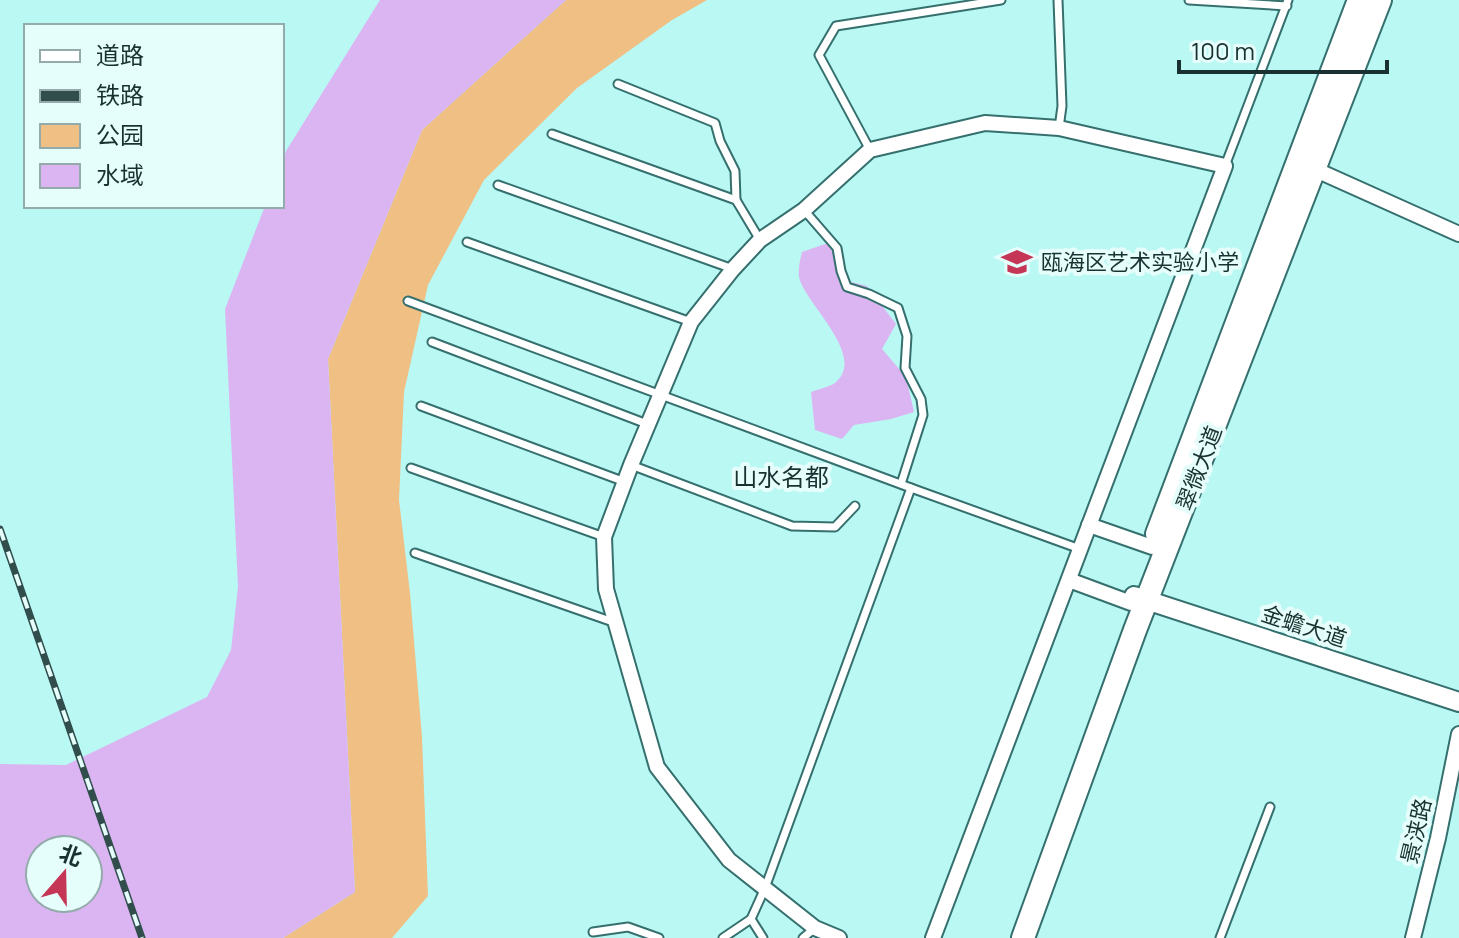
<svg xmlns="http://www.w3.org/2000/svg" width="1459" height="938" font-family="Manrope,'Noto Sans SC',sans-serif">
	<rect width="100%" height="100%" fill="#baf8f4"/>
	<polygon fill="#efbf83" points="566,0 707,0 672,20 577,88 484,180 428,285 404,392 399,500 410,593 422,737 428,896 392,938 283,938 355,892 328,359 422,130"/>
	<g fill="#dbb5f2" fill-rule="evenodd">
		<path d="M380,0H566L422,130L328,359L355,892L283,938H0V764L66,765L207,697L231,650L238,587L225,309L265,206H282V163L286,151ZM88,850V898H40V850Z"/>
		<path d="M828,243L847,281L867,286L896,324L882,349L906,377L914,412L891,419L854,425L842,439L815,430L811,392C818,389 829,387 835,383C868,356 805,304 799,277C798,269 800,260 802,252Z"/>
	</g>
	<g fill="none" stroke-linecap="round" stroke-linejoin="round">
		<g stroke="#35706e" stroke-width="11">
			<g id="service">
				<polyline points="1058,0 1062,106 1059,128"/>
				<polyline points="1189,0 1287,6"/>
				<polyline points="618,84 715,123 720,141 735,171 736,200"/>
				<polyline points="552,134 736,200 760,240"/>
				<polyline points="870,150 819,55 836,26 1001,0"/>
				<polyline points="1225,166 1288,0"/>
				<polyline points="498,185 733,269"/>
				<polyline points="804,210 837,248 841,271 847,287 869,294 898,308 907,336 905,368 921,399 923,415 901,484"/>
				<polyline points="467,242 691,322"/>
				<polyline points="408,301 911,488"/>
				<polyline points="432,342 647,424"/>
				<polyline points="421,406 625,482"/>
				<polyline points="631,465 792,526 835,527 855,506"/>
				<polyline points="411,468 604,537"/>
				<polyline points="415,553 613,622"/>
				<polyline points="751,919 763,938"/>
				<polyline points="593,932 628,927 659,938"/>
				<polyline points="723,938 751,919 765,888 911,488 1080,549"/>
				<polyline points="803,938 815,928"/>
				<polyline points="1220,938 1270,807"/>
			</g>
		</g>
		<g stroke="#35706e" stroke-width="18">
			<g id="minor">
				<polyline points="1314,169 1459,234"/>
				<polyline points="1089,525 1152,547"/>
				<polyline points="1069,580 1131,603"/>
				<polyline points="839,938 815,928 729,860 657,767 606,589 604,537 631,465 691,322 733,269 760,240 804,210 870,150 985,123 1059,128 1225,166 933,938"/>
				<polyline points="1413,938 1438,838 1459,734"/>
			</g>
		</g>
		<g stroke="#35706e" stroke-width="22">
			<polyline id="tertiary" points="1134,596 1459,702"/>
		</g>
		<g stroke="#35706e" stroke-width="26">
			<g id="primary">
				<polyline points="1157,534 1359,0"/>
				<polyline points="1023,938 1135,630 1380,0"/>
			</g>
		</g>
		<use href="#service" stroke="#fff" stroke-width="7"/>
		<use href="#minor" stroke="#fff" stroke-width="14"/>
		<use href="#tertiary" stroke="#fff" stroke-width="18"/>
		<use href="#primary" stroke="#fff" stroke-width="22"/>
		<g stroke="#314e4d" stroke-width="7">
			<polyline id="rail" points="0,529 142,938"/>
		</g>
		<use href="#rail" stroke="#e5fdfb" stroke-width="4" stroke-dasharray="12" stroke-linecap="butt"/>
	</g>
	<defs>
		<g id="school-bare" transform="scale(2.4)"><path d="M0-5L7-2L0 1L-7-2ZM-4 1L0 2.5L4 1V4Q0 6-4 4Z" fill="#c53556" stroke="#e5fdfb" stroke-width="2.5" paint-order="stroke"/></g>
	</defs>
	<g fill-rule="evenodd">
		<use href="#school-bare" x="1017" y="262"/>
	</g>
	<g text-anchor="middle" stroke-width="8" stroke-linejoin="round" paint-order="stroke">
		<g font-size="22" fill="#193130" stroke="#e5fdfb" text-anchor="start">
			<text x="1041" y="270">瓯海区艺术实验小学</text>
		</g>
		<g font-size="22" fill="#193130" stroke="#e5fdfb">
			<text transform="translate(1199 468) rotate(-69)" y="8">翠微大道</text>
			<text transform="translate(1304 626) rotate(18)" y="8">金蟾大道</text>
			<text transform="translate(1416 831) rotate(-77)" y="8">景浃路</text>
		</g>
		<g font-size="24" fill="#193130" stroke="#e5fdfb">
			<text x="781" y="486">山水名都</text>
		</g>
	</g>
	<rect x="24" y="24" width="260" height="184" fill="#e5fdfb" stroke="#93abaa" stroke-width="2"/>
	<rect x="40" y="50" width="40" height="12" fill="#ffffff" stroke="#93abaa" stroke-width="2"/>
	<text x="96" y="64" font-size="24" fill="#193130">道路</text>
	<rect x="40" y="90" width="40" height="12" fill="#314e4d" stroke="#93abaa" stroke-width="2"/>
	<text x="96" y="104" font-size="24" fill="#193130">铁路</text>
	<rect x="40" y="124" width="40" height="24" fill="#efbf83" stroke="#93abaa" stroke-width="2"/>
	<text x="96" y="144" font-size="24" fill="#193130">公园</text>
	<rect x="40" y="164" width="40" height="24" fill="#dbb5f2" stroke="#93abaa" stroke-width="2"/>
	<text x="96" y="184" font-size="24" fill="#193130">水域</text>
	<g transform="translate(64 874) rotate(20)"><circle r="38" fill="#e5fdfb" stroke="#93abaa" stroke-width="2"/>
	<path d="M0-6L14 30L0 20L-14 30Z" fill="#c53556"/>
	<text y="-12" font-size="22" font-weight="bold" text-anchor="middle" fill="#193130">北</text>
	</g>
	<path d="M1179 60v12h208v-12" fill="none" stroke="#193130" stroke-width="4"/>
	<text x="1191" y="60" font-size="24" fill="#193130" stroke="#e5fdfb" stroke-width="6" paint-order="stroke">100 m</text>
</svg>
